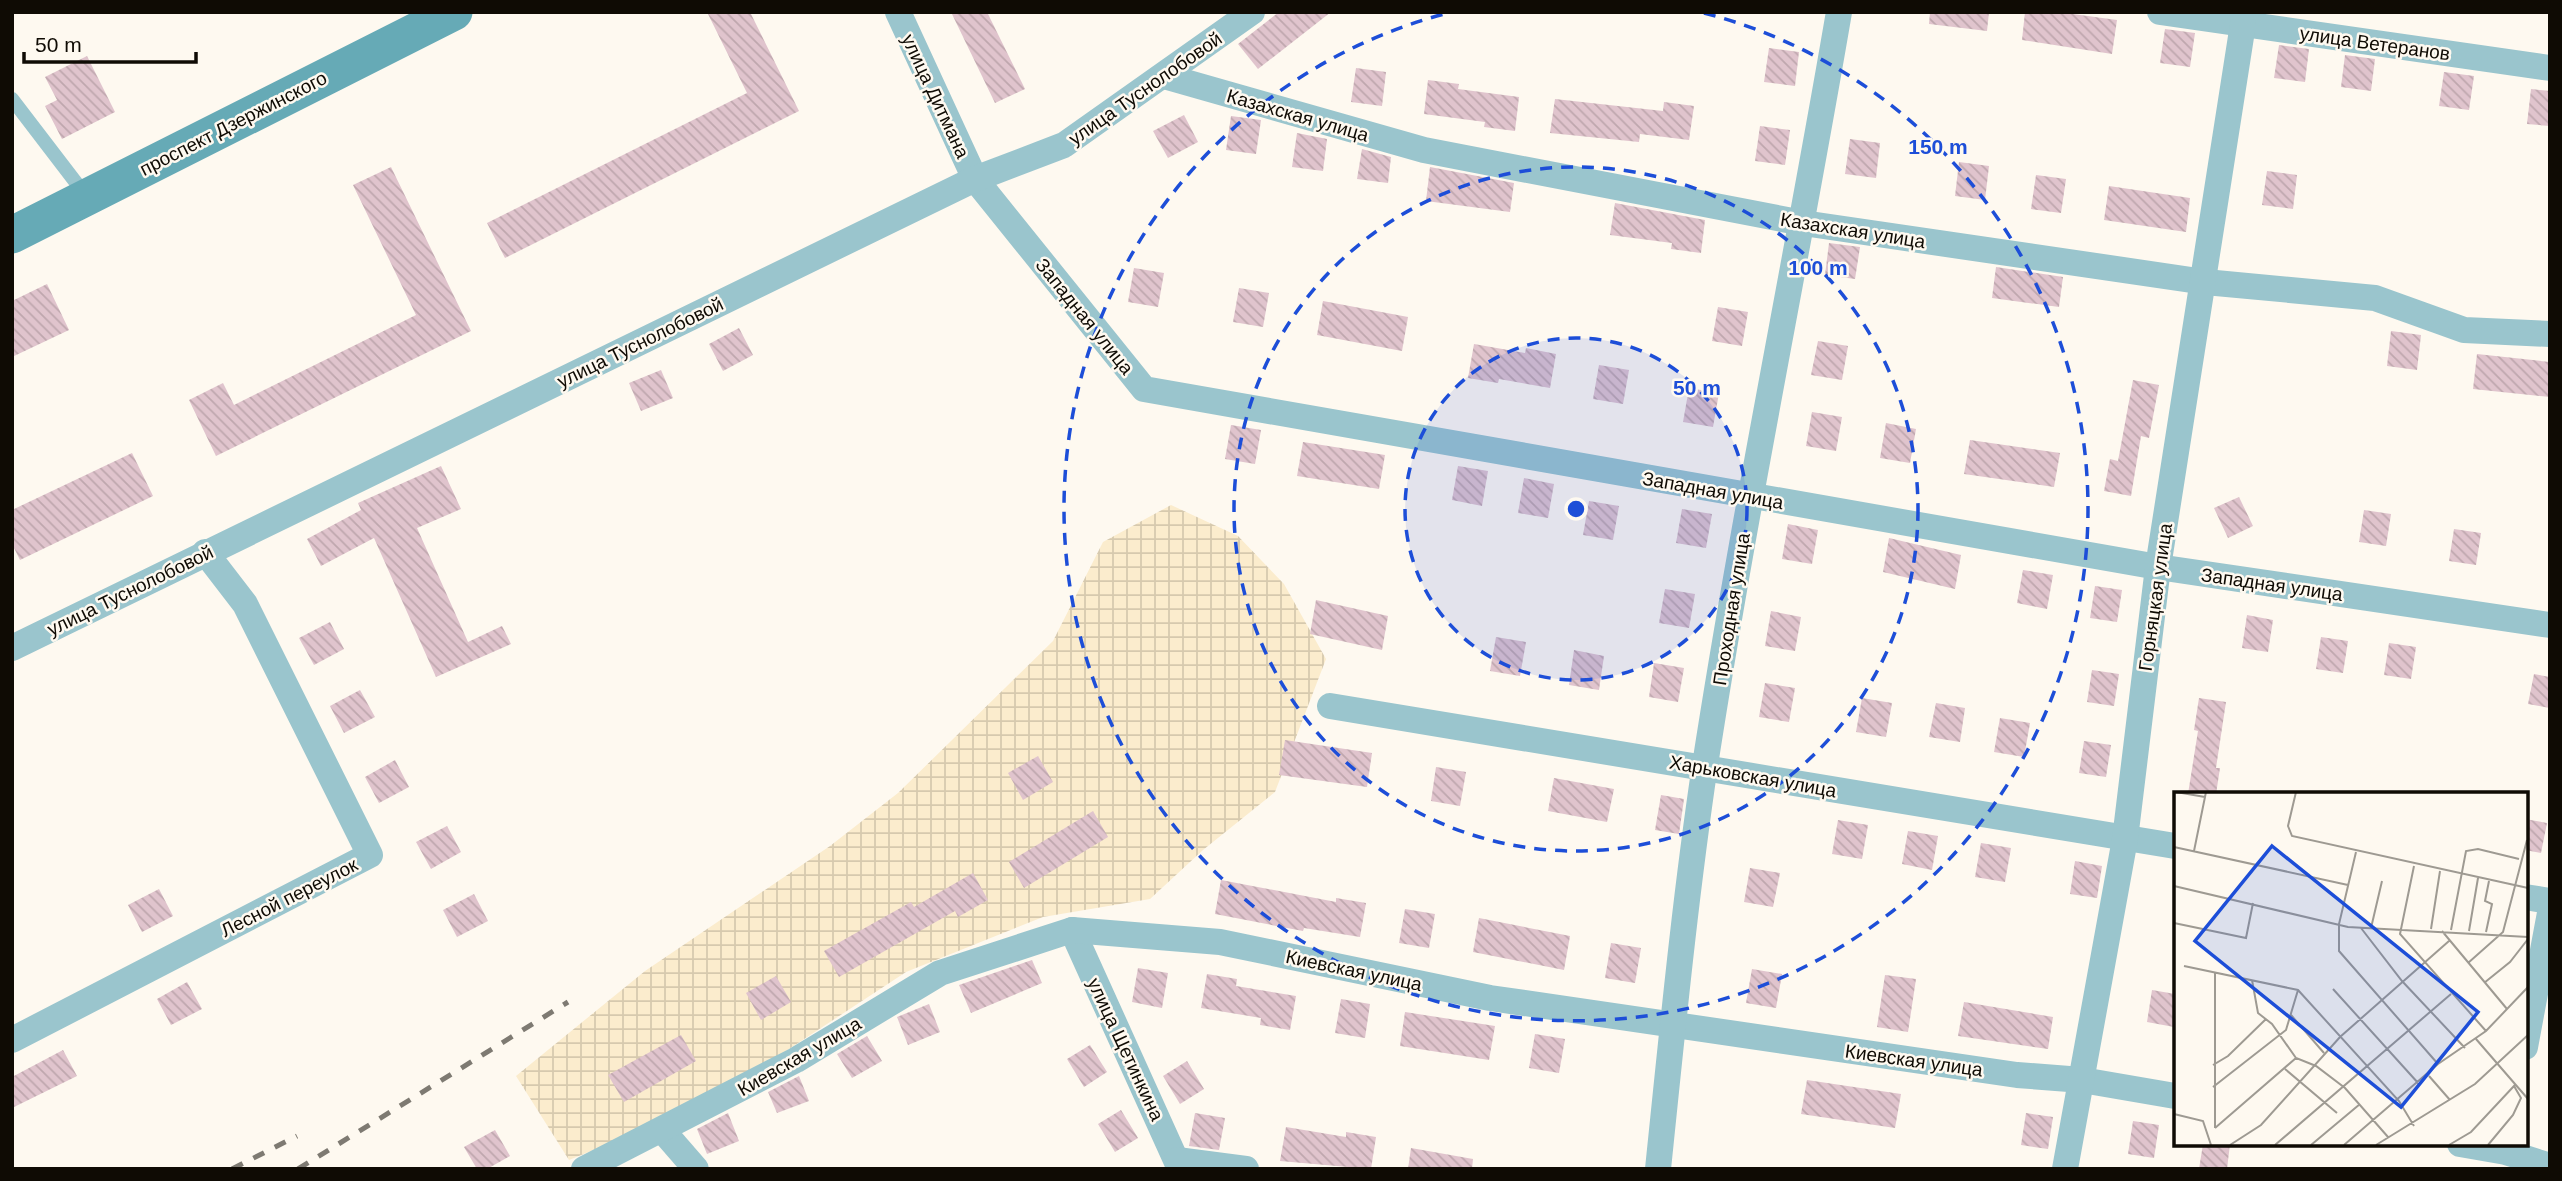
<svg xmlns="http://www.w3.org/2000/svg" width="2562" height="1181" font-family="Arial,sans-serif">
	<defs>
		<pattern id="industrial-grid" width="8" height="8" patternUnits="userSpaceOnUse" patternTransform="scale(1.75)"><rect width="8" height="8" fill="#fbeccd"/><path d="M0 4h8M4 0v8" fill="none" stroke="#d6c9ae"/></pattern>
		<pattern id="building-back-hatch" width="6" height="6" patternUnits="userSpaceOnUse" patternTransform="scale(1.75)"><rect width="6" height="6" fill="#e0c4cd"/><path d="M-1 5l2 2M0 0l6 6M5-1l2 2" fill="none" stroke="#bfa7ae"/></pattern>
	</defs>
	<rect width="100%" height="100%" fill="#fef9f0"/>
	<polygon fill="url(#industrial-grid)" points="1171,505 1238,536 1284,584 1326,659 1275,792 1203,850 1150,899 1043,917 906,972 704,1105 569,1160 516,1076 645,971 830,846 898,793 1053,641 1103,542"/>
	<g fill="url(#building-back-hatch)">
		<polygon points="707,12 750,12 799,111 505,258 487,223 747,93"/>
		<polygon points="951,12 987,12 1025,89 995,103"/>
		<polygon points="1279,12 1331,12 1258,69 1238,44"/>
		<polygon points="1930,12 1989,12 1987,31 1929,24"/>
		<polygon points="2025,12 2058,12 2117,20 2112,54 2022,40"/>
		<polygon points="2165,29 2195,33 2190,67 2160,63"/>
		<polygon points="2279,45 2309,49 2305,82 2274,78"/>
		<polygon points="1769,48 1799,52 1795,86 1764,82"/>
		<polygon points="2345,55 2375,59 2371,91 2341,87"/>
		<polygon points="87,56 115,112 62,139 45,106 57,100 45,77"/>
		<polygon points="1356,68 1386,72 1382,106 1351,102"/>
		<polygon points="2444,72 2474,76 2469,110 2439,106"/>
		<polygon points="1428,80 1459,84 1458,89 1519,97 1515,131 1484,127 1485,122 1424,114"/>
		<polygon points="2531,89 2550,91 2550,126 2527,124"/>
		<polygon points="1555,99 1663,111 1664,102 1694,106 1689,140 1640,134 1639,142 1550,133"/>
		<polygon points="1184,115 1198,142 1168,158 1153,131"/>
		<polygon points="1231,116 1261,120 1256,154 1226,150"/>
		<polygon points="1760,126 1790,130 1785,165 1755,161"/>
		<polygon points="1297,133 1327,139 1323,171 1292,167"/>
		<polygon points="1850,139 1880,143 1876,178 1845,174"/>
		<polygon points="1362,149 1391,157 1388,183 1357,179"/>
		<polygon points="1959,162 1989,166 1985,200 1955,196"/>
		<polygon points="391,167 471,331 216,456 189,400 223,383 234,405 416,315 353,185"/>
		<polygon points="1430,167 1514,183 1510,212 1426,201"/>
		<polygon points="2267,171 2297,175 2293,209 2262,205"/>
		<polygon points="2036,175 2066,179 2061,213 2031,209"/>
		<polygon points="2109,186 2190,198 2186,232 2104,220"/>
		<polygon points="1615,203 1705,220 1701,253 1671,249 1672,243 1610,235"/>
		<polygon points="1829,243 1860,247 1855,279 1825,275"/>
		<polygon points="1996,267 2063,277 2059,307 1992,298"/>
		<polygon points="1134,268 1164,273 1158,307 1128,302"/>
		<polygon points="47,284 69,330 12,357 12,301"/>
		<polygon points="1239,288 1269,293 1263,327 1233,322"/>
		<polygon points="1323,301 1408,317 1402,351 1317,335"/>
		<polygon points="1718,307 1748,312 1742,346 1712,341"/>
		<polygon points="739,328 753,355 723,371 709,344"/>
		<polygon points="2391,331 2421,335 2417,370 2387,366"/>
		<polygon points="1818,341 1848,346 1842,380 1811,375"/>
		<polygon points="1474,344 1525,353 1526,348 1556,354 1550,388 1499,379 1498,383 1468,378"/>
		<polygon points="2477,354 2550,362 2550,397 2473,389"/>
		<polygon points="1599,365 1629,370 1623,404 1593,399"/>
		<polygon points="661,370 673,398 641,411 629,383"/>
		<polygon points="2133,380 2159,385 2149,438 2141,436 2131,496 2104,491 2110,459 2118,461"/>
		<polygon points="1689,388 1719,393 1713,427 1683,422"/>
		<polygon points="1812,412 1842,417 1836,451 1806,446"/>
		<polygon points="1886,423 1916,429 1910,463 1880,458"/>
		<polygon points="1231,425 1261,430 1255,464 1225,459"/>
		<polygon points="1970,440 2060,453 2054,487 1964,474"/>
		<polygon points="1303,442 1385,455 1379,489 1297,476"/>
		<polygon points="132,453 153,496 20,560 12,544 12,510"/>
		<polygon points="441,466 461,509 417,528 468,642 502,626 511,644 436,677 374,538 321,566 307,539 361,510 358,503"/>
		<polygon points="1458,466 1488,471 1482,506 1452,500"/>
		<polygon points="1524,478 1554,484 1548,518 1518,513"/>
		<polygon points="2239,497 2253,526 2228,538 2214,508"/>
		<polygon points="1589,501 1619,506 1613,540 1583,535"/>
		<polygon points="1682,509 1712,514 1706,548 1676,543"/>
		<polygon points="2364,510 2391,514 2386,546 2359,542"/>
		<polygon points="1788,524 1818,530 1812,564 1782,559"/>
		<polygon points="2454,529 2481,533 2476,565 2449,561"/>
		<polygon points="1889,538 1961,555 1955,589 1883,572"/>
		<polygon points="2023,570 2053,575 2047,609 2017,603"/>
		<polygon points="2095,586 2122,590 2117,622 2090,618"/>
		<polygon points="1665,589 1695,594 1689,628 1659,623"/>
		<polygon points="1316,600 1388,616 1382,650 1310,634"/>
		<polygon points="1771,611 1801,617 1795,651 1765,646"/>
		<polygon points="2247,615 2273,620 2268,652 2242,648"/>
		<polygon points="330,622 344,649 314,665 299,638"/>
		<polygon points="1496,637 1526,642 1520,676 1490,671"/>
		<polygon points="2321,637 2348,641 2343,673 2316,669"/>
		<polygon points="2389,643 2416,647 2411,679 2384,675"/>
		<polygon points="1574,650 1604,656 1599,690 1569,685"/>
		<polygon points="1654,663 1684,668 1678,702 1649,697"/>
		<polygon points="2092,670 2119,674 2114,706 2087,702"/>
		<polygon points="2534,674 2550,677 2550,708 2528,704"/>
		<polygon points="1765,683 1795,688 1789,722 1759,717"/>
		<polygon points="360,690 375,717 344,733 330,706"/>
		<polygon points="1862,698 1892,703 1886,737 1856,732"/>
		<polygon points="2199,698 2226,702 2216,768 2220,768 2216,794 2188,794 2198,731 2194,730"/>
		<polygon points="1936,703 1965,708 1960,742 1929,737"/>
		<polygon points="2000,718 2030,723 2024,757 1994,752"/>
		<polygon points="1285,740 1372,753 1367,787 1279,775"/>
		<polygon points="2084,741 2111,745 2106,777 2079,773"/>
		<polygon points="1038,756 1053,782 1023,800 1008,773"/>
		<polygon points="395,760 409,787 379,803 365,777"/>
		<polygon points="1436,767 1466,772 1460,806 1431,801"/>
		<polygon points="1554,778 1614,789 1607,822 1548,811"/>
		<polygon points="1661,795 1684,799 1679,834 1655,830"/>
		<polygon points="1093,811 1108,837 1024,888 1009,862"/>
		<polygon points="2525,819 2547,823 2541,853 2525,850"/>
		<polygon points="1838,820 1868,825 1862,859 1832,854"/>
		<polygon points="447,826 461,852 431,869 416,842"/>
		<polygon points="1908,831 1938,836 1932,870 1902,864"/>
		<polygon points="1981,843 2011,848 2005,882 1975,877"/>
		<polygon points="2075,861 2102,866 2097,898 2070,894"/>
		<polygon points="1750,868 1780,873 1773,907 1744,902"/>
		<polygon points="973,873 988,900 958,917 955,911 839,977 824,951 911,902 914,907"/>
		<polygon points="1221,880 1336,902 1336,898 1366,903 1360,937 1304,928 1303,931 1215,914"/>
		<polygon points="159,889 173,916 142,932 128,905"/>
		<polygon points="474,894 488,921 457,937 443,910"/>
		<polygon points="1405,909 1435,914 1429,948 1399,943"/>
		<polygon points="1479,918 1570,936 1564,970 1473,952"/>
		<polygon points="1611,943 1641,948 1635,983 1605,978"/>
		<polygon points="1032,960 1042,983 971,1013 959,985"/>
		<polygon points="1138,968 1168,973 1162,1008 1132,1002"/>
		<polygon points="1752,969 1782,974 1776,1008 1746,1003"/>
		<polygon points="1207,974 1237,979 1236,986 1296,996 1290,1030 1260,1025 1261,1018 1201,1008"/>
		<polygon points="1885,975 1916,979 1908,1032 1877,1027"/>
		<polygon points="776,976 791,1002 761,1020 746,993"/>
		<polygon points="187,982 202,1009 171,1025 157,999"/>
		<polygon points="2152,990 2175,994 2174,1027 2147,1022"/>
		<polygon points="1341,999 1370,1004 1365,1038 1335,1033"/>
		<polygon points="1964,1002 2053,1017 2048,1049 1958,1036"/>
		<polygon points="929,1004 940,1032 908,1045 897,1017"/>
		<polygon points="1405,1012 1495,1026 1489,1060 1400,1046"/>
		<polygon points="1535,1034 1565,1039 1559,1073 1529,1068"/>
		<polygon points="681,1035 696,1061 624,1102 608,1075"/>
		<polygon points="867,1036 882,1061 852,1078 837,1054"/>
		<polygon points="1090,1045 1107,1072 1084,1087 1067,1059"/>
		<polygon points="63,1050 77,1076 12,1108 12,1077"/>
		<polygon points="1187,1061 1204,1089 1180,1104 1163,1076"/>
		<polygon points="799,1076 809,1101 777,1113 768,1092"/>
		<polygon points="1807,1080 1901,1094 1895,1128 1801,1114"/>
		<polygon points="1121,1110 1138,1138 1115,1152 1098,1124"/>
		<polygon points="728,1113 739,1141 707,1154 697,1129"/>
		<polygon points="1195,1113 1225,1118 1219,1150 1189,1146"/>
		<polygon points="2026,1113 2053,1117 2048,1149 2021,1145"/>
		<polygon points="2133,1121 2159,1125 2154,1158 2128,1154"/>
		<polygon points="1286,1127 1346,1137 1346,1132 1376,1137 1371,1169 1280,1161"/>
		<polygon points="495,1130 510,1156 487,1169 477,1169 464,1147"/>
		<polygon points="2203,1144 2230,1144 2227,1169 2199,1169"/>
		<polygon points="1411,1148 1473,1159 1472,1169 1408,1169"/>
	</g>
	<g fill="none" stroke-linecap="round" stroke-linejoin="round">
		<polyline stroke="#9ac5cd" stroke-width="14" points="12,99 87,197"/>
		<g stroke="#9ac5cd" stroke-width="26">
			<polyline points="898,12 975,179 1144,389 2158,567 2550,625"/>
			<polyline points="2160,12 2550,68"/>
			<polyline points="1164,76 1424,150 1803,223 2205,282 2375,298 2464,330 2550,334"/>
			<polyline points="12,648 975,179 1064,145 1252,12"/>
			<polyline points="1330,706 2175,846"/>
			<polyline points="2525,897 2550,901"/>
			<polyline points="1072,930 1180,1169"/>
			<polyline points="12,1040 370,855 245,604 205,552"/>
			<polyline points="2525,1047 2550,913"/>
			<polyline points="663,1131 696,1169"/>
			<polyline points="2460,1144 2506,1152 2550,1166"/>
			<polyline points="1177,1160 1246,1169"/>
			<polyline points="584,1169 796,1060 940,973 1072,930 1220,942 1490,998 2017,1075 2082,1080 2175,1096"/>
			<path d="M1658,1169C1672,1034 1685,899 1705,765C1744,513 1796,264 1839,12"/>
			<polyline points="2065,1169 2125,839 2158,567 2243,24"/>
		</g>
		<polyline stroke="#66aab6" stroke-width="37" points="12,235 454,12"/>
		<g stroke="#7e7a72" stroke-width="5" stroke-dasharray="12 12" stroke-linecap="butt">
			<polyline points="232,1169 297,1136"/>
			<polyline points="298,1169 568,1002"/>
		</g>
	</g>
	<circle cx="1576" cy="509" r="171" fill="#1d4ed8" fill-opacity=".12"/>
	<g fill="none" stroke="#1d4ed8" stroke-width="3.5" stroke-dasharray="12 9">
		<circle cx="1576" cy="509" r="171"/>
		<circle cx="1576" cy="509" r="342"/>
		<path d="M1704 13A512 512 0 1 1 1448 13"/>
	</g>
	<g text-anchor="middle" stroke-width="5" stroke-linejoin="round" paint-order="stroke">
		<g font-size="19" fill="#0f0b04" stroke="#fef9f0">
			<text transform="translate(2375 43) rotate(8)" y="7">улица Ветеранов</text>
			<text transform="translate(1145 88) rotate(-35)" y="7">улица Туснолобовой</text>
			<text transform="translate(936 96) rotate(65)" y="7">улица Дитмана</text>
			<text transform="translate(1298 115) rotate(16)" y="7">Казахская улица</text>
			<text transform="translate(233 123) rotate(-27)" y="7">проспект Дзержинского</text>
			<text transform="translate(1853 230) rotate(9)" y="7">Казахская улица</text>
			<text transform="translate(1085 316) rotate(51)" y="7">Западная улица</text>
			<text transform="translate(640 342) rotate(-26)" y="7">улица Туснолобовой</text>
			<text transform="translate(1713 490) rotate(10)" y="7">Западная улица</text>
			<text transform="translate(2272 584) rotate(8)" y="7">Западная улица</text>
			<text transform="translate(130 590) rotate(-26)" y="7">улица Туснолобовой</text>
			<text transform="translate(2155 597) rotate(-82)" y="7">Горняцкая улица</text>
			<text transform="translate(1731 609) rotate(-81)" y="7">Проходная улица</text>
			<text transform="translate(1753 776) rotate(10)" y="7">Харьковская улица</text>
			<text transform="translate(289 897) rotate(-27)" y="7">Лесной переулок</text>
			<text transform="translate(1354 970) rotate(12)" y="7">Киевская улица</text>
			<text transform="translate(1126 1049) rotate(65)" y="7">улица Щетинкина</text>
			<text transform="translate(799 1056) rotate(-30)" y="7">Киевская улица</text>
			<text transform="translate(1914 1060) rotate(8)" y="7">Киевская улица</text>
		</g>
	</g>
	<g transform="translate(2174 792)">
		<rect width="354" height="354" fill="#fef9f0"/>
		<path fill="none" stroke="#9e9a92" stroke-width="2" d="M2,0L31,5M122,0L114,34L118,44L354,96M0,55L174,93M20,59L32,0M182,60L165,132V159L264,272M240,74L226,142L312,239M0,94L174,135L354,145M0,131L72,146L79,111M187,136L228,189L291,256M197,136L208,89M257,137L266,79M277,138L292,59L304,57L345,67M268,139L333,217M295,139L304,86M312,140L318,112L311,109L315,89M294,171L329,140L353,48M10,174L124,198L225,309L240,334M41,180V336M78,188L84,221L98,232L122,266L142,274L171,296L214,345M310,191L336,170L354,147M159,197L245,292M117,223L150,261M302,247L354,307M39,273L54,264L92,227M111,277L163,321M255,284L276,308M39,295L112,238L124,198M0,322L29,329L37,353M41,336L122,266M56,353L87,333L166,245L275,149M101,353L277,202M137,353L186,312M170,353L264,272L312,239L354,195M202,353L301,292L354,243M275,353L297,340L340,294L347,306L339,323L314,353"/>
		<path fill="#1d4ed8" fill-opacity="0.15" stroke="#1d4ed8" stroke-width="3.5" d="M98,54L304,220L227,315L21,149Z"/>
		<rect width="354" height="354" fill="none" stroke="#0f0b04" stroke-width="3.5"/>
	</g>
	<circle cx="1576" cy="509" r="10" fill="#1d4ed8" stroke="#fef9f0" stroke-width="3.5"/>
	<g font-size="21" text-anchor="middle" font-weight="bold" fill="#1d4ed8" stroke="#fef9f0" stroke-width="5" stroke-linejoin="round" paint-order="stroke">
		<text x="1938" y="154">150 m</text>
		<text x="1818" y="275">100 m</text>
		<text x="1697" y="395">50 m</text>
	</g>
	<rect width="2562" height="1181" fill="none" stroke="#0f0b04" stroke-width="28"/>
	<path d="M24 52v10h172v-10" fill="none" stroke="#0f0b04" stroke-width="3.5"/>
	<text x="35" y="52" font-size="21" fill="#0f0b04" stroke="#fef9f0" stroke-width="5" paint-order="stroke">50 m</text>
</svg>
